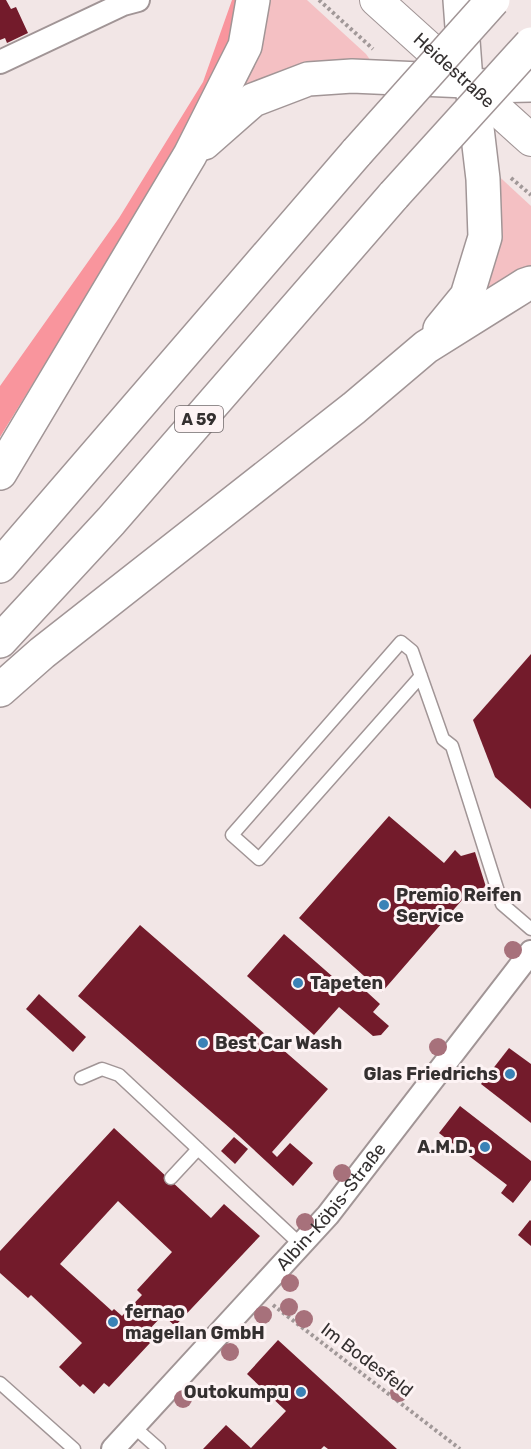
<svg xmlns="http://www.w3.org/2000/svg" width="531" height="1449" font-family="Rubik,sans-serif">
	<rect width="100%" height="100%" fill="#f2e6e6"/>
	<g fill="#f4c0c3">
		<polygon points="263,0 307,0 366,54 373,64 295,66 263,78 245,90 240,88"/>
		<polygon points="492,170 531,206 531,270 483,293"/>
	</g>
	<polygon fill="#f9959d" points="232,0 241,0 239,20 210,96 0,437 0,386 119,218 203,82"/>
	<g fill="#731b2b" fill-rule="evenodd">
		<polygon points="0,0 6,0 11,9 16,7 28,33 7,43 5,38 0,40"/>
		<polygon points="531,654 531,809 495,777 473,720"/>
		<polygon points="389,816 444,863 455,850 461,856 475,852 486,887 469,892 382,992 299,918"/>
		<polygon points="140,925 328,1089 272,1152 277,1157 290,1143 313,1163 293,1186 239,1136 78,996"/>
		<polygon points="284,934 349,991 356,982 380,1004 373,1012 389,1026 381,1035 373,1036 339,1007 314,1035 247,976"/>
		<polygon points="39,994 86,1037 73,1052 26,1009"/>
		<polygon points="509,1048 531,1064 531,1123 481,1084"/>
		<polygon points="460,1106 531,1161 531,1180 513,1203 501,1193 507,1185 439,1133"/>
		<path d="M114,1128L211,1218L224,1204L260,1236L175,1326L163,1315L143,1336L150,1343L109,1387L104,1383L94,1394L83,1384L80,1387L59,1367L82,1343L31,1295L28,1298L0,1273V1251ZM118,1201L172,1252L137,1290L142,1295L122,1316L114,1309L112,1311L60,1264Z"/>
		<polygon points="234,1137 248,1149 235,1164 221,1151"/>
		<polygon points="530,1220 531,1221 531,1246 518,1235"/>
		<polygon points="278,1340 397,1449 328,1449 324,1446 321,1449 203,1449 226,1425 251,1448 286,1411 247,1374"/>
	</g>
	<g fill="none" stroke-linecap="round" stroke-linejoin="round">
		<g stroke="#a19596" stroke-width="15">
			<g id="service">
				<polyline points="421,676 259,859 232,835 401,642 412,651 443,739 452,746 502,904 531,929"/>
				<polyline points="81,1078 102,1069 119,1075 301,1245"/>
				<polyline points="171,1178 198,1149"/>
				<polyline points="0,1383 74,1449"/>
				<polyline points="133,1426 159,1449"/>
			</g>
		</g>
		<g stroke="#a19596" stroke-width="26">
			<g id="minor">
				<polyline points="0,62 123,4 138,0"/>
				<path id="s1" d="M113,1449L328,1215L531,952"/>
			</g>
		</g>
		<g stroke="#a19596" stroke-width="34">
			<g id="secondary">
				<path id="s2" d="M376,0L531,140"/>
			</g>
		</g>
		<g stroke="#a19596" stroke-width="36">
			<g id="motorway">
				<polyline points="204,143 253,100 308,79 352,76 466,81 460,0"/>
				<polyline points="440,329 467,296 485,237 483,179 472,86 531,85"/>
				<polyline points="0,473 190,155 245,46 253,0"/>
				<polyline points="0,566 357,152"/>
				<polyline points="0,641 111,521 394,195"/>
				<polyline points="0,690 42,653 354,408 426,347 525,285 531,283"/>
			</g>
		</g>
		<g stroke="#a19898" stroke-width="4" stroke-dasharray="3 3" stroke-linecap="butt">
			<polyline points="319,0 373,49"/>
			<polyline points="511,178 531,195"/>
			<polyline points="273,1305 460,1449"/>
		</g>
		<use href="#service" stroke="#fff" stroke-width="12"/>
		<use href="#minor" stroke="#fff" stroke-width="22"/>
		<use href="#secondary" stroke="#fff" stroke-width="32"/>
		<use href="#motorway" stroke="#fff" stroke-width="33"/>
		<g stroke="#a19596" stroke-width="36" stroke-linecap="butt">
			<g id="motorway-bridge">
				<polyline points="357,152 493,0"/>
				<polyline points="394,195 531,44"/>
			</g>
		</g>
		<use href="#motorway-bridge" stroke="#fff" stroke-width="33"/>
	</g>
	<g fill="#a7717b">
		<circle cx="513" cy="950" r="9"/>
		<circle cx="438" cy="1047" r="9"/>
		<circle cx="342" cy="1173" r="9"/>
		<circle cx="305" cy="1222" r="9"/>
		<circle cx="290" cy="1283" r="9"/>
		<circle cx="289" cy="1307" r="9"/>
		<circle cx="263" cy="1315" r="9"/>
		<circle cx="304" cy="1319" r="9"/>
		<circle cx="230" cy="1352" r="9"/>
		<circle cx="399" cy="1393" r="9"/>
		<circle cx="183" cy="1399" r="9"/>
	</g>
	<g fill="#3a82b6" stroke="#fdf3f4" stroke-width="2">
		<circle cx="384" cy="905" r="6"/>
		<circle cx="298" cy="983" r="6"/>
		<circle cx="203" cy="1043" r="6"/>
		<circle cx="510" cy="1074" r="6"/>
		<circle cx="485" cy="1147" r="6"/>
		<circle cx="113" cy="1322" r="6"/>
		<circle cx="301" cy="1392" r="6"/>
	</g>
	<g text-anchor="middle" stroke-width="6" stroke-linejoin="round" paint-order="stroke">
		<rect fill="#fdf3f4" stroke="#706a6b" stroke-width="1.5" x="175" y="406" width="48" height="26" rx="4.5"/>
		<g font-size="16" font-weight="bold" fill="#343030">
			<text x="199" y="425">A 59</text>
		</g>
		<g font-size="18" fill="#343030" stroke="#fdf3f4">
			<text dy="6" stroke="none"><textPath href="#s2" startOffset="105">Heidestraße</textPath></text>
			<text dy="6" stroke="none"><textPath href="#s1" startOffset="326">Albin-Köbis-Straße</textPath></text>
			<text transform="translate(367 1360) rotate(37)" y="6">Im Bodesfeld</text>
		</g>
		<g font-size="18" font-weight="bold" fill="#343030" stroke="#fdf3f4" text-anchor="start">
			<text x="396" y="901">Premio Reifen<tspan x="396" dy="21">Service</tspan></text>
			<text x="310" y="989">Tapeten</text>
			<text x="215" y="1049">Best Car Wash</text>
			<text x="498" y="1080" text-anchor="end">Glas Friedrichs</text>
			<text x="473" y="1153" text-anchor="end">A.M.D.</text>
			<text x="125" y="1318">fernao<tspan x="125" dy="21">magellan GmbH</tspan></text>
			<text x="289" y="1398" text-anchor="end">Outokumpu</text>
		</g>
	</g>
</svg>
